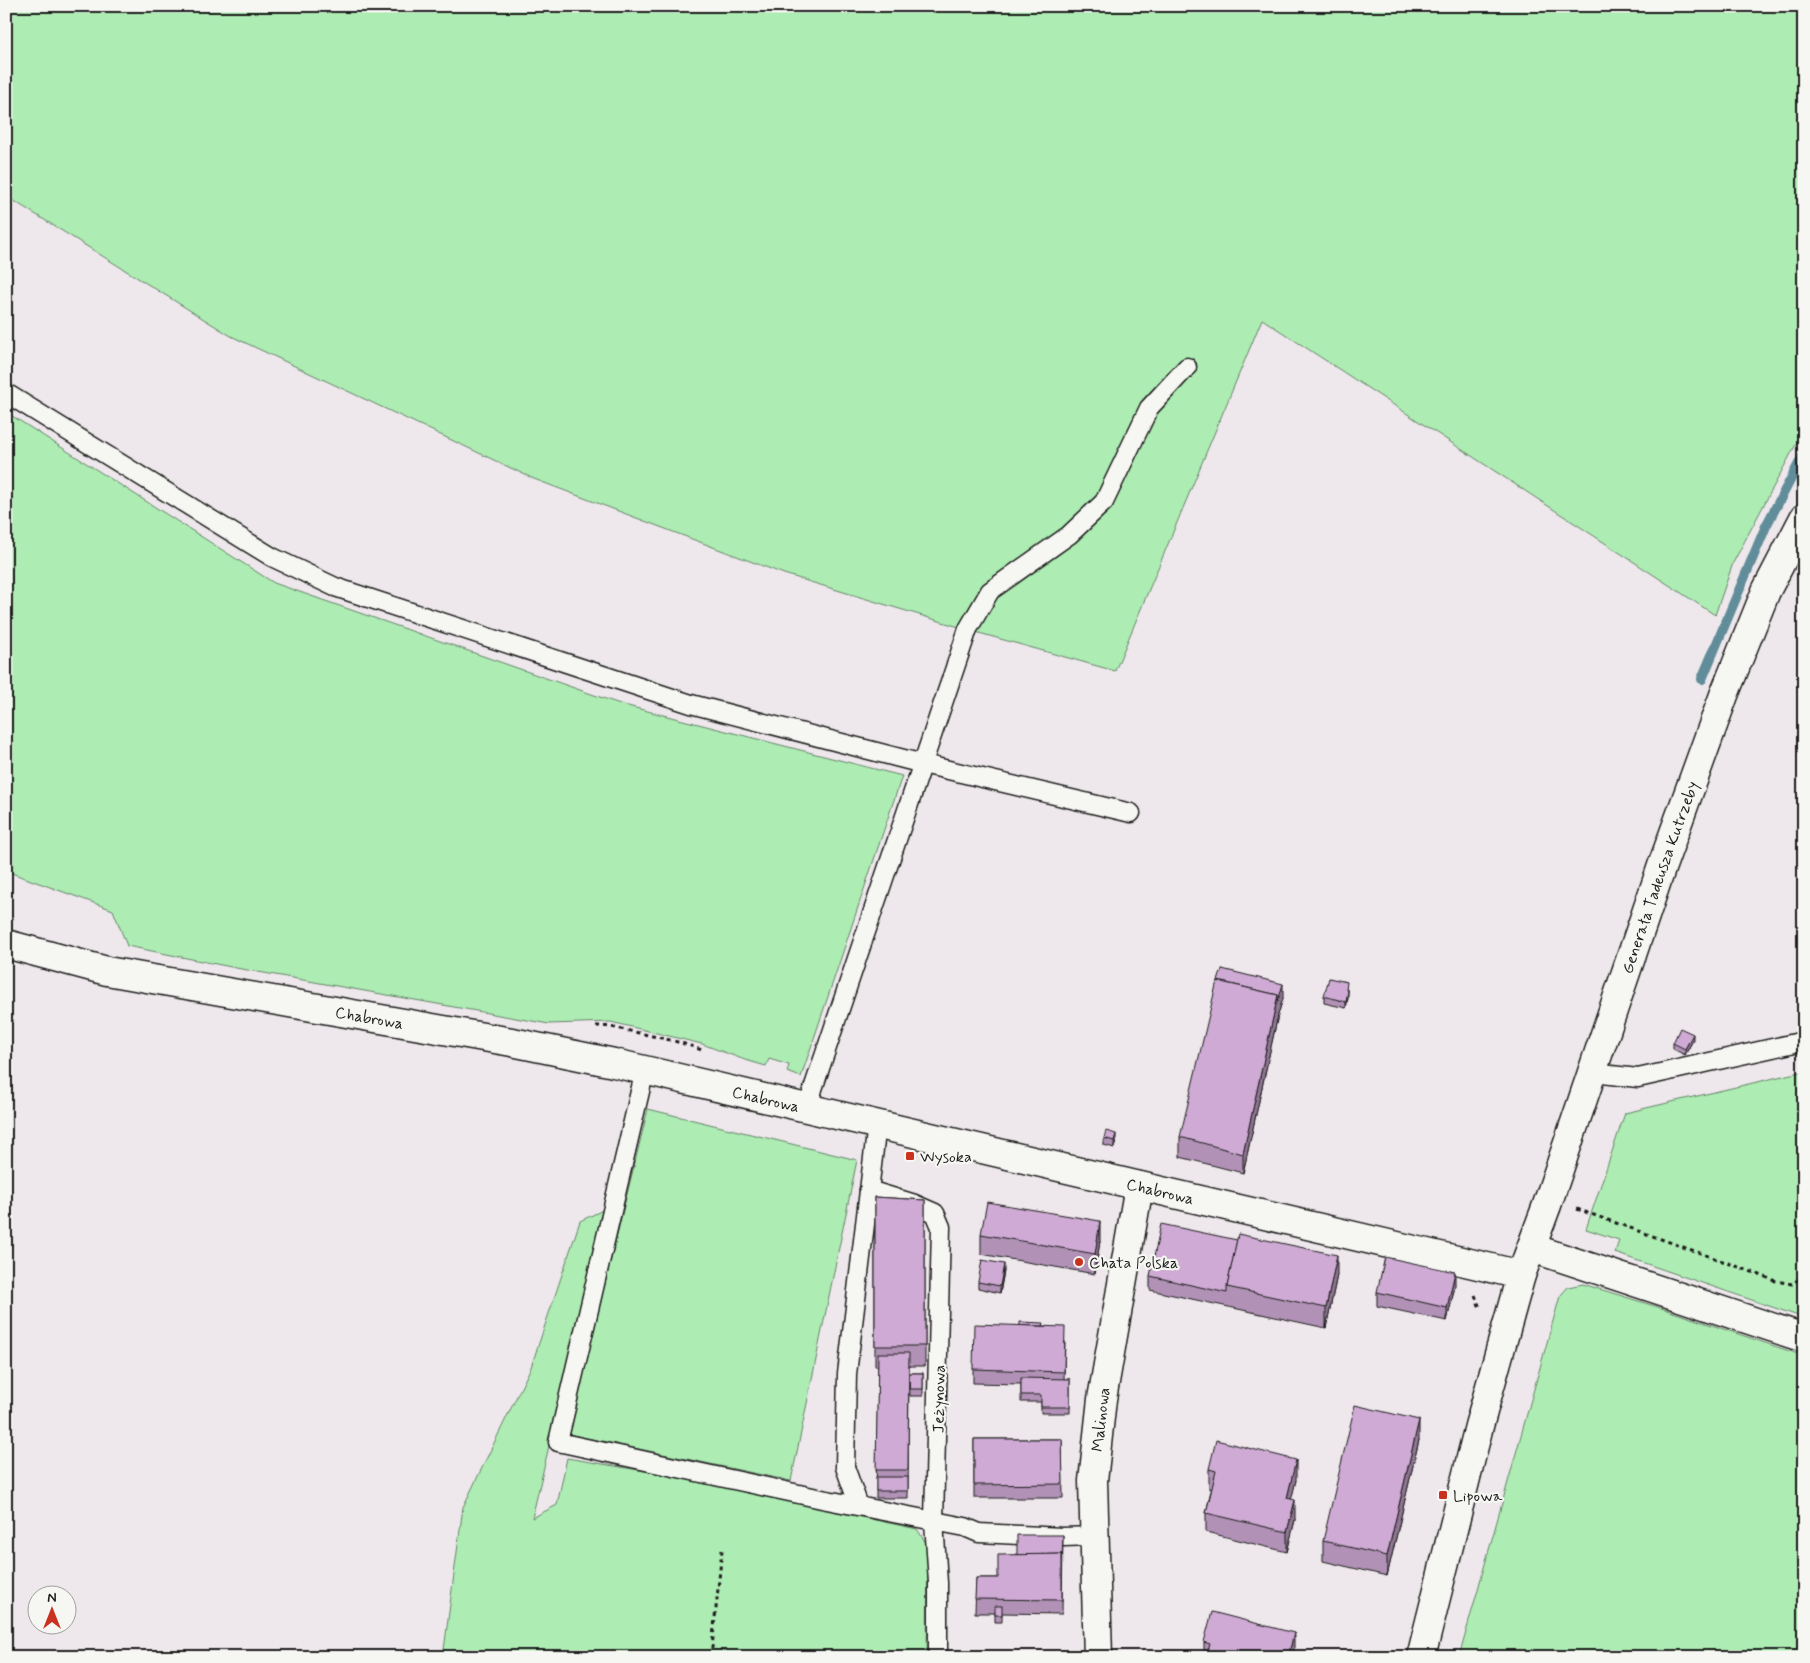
<svg xmlns="http://www.w3.org/2000/svg" width="1810" height="1663" font-family="Mynerve,sans-serif">
	<rect width="100%" height="100%" fill="#eee7ec"/>
	<filter id="ink" filterUnits="userSpaceOnUse"><feTurbulence type="fractalNoise" baseFrequency=".02" numOctaves="2"/><feDisplacementMap in="SourceGraphic" scale="10" xChannelSelector="R" yChannelSelector="G"/><feConvolveMatrix kernelMatrix="1 2 1 2 8 2 1 2 1" color-interpolation-filters="sRGB"/></filter>
	<g filter="url(#ink)">
		<g fill="#adecb3" stroke="#648468">
			<polygon points="6,6 1804,6 1804,429 1733,563 1715,615 1262,319 1115,671 979,633 784,574 534,479 231,336 6,196"/>
			<polygon points="6,412 274,583 620,704 902,776 801,1077 787,1072 789,1065 769,1059 766,1066 745,1060 702,1044 611,1022 549,1024 236,968 127,946 113,910 6,871"/>
			<polygon points="1804,1071 1804,1318 1615,1253 1619,1240 1586,1229 1625,1113"/>
			<polygon points="648,1109 857,1160 791,1481 568,1434"/>
			<polygon points="605,1209 532,1518 557,1505 567,1458 662,1474 917,1529 928,1546 927,1657 443,1657 463,1507 531,1367 580,1221"/>
			<polygon points="1583,1284 1658,1307 1804,1356 1804,1657 1459,1657 1560,1296 1568,1287"/>
		</g>
		<g fill="none" stroke-linecap="round" stroke-linejoin="round">
			<polyline stroke="#608d99" stroke-width="10" points="1702,679 1766,526 1804,454"/>
			<g stroke="#1c1c1c" stroke-width="21">
				<g id="service">
					<polyline points="6,393 272,557 335,587 691,704 923,764 1131,813"/>
					<polyline points="645,1070 558,1442 822,1499 965,1527 979,1533 1063,1537 1094,1536"/>
					<polyline points="1593,1073 1638,1078 1804,1041"/>
					<polyline points="808,1109 813,1089 968,629 990,591 1069,535 1104,502 1149,408 1187,367"/>
					<polyline points="869,1190 912,1203 935,1213 941,1227 934,1521 938,1583 938,1657"/>
					<polyline points="859,1506 845,1467 847,1374 877,1124"/>
				</g>
			</g>
			<g stroke="#1c1c1c" stroke-width="31">
				<g id="minor">
					<polyline points="1532,1248 1804,1338"/>
					<path id="s1" d="M1098,1657L1093,1481L1102,1399L1139,1186"/>
				</g>
			</g>
			<g stroke="#1c1c1c" stroke-width="31">
				<g id="tertiary">
					<path id="s2" d="M6,944L107,971L512,1042L614,1063L1521,1275"/>
					<path id="s3" d="M1421,1657L1479,1426L1521,1275L1547,1205L1662,866L1724,695L1766,591L1804,518"/>
				</g>
			</g>
			<g stroke="#1c1c1c" stroke-width="3" stroke-dasharray="4 4" stroke-linecap="butt">
				<path d="M596,1026C611,1026 625,1030 639,1033C661,1038 683,1042 704,1051"/>
				<polyline points="1577,1209 1728,1263 1776,1281 1792,1284 1802,1277 1804,1274"/>
				<polyline points="1475,1295 1480,1308"/>
				<polyline points="711,1657 722,1550"/>
			</g>
			<use href="#service" stroke="#f6f6f2" stroke-width="18"/>
			<use href="#minor" stroke="#f6f6f2" stroke-width="28"/>
			<use href="#tertiary" stroke="#f6f6f2" stroke-width="28"/>
		</g>
		<g fill="#b192b6" stroke="#1c1c1c">
			<polygon points="1347,989 1348,998 1346,1008 1324,1003 1324,996"/>
			<polygon points="1283,998 1278,1015 1243,1173 1180,1157 1180,1137"/>
			<polygon points="1693,1040 1685,1055 1673,1049 1673,1043"/>
			<polygon points="1104,1138 1116,1141 1114,1148 1104,1145"/>
			<polygon points="875,1197 925,1200 925,1366 909,1366 908,1498 876,1498 878,1366 875,1366"/>
			<polygon points="981,1234 1100,1241 1095,1274 981,1254"/>
			<polygon points="1237,1240 1337,1275 1326,1328 1150,1290 1150,1276"/>
			<polygon points="1004,1271 1000,1293 978,1288 978,1282"/>
			<polygon points="1455,1286 1447,1321 1377,1306 1377,1292"/>
			<polygon points="1020,1326 1044,1326 1065,1341 1064,1379 1070,1379 1070,1413 1041,1413 1041,1402 1021,1402 1021,1384 973,1383 973,1369"/>
			<polygon points="909,1373 923,1373 923,1396 910,1396"/>
			<polygon points="974,1439 1062,1439 1063,1498 974,1498"/>
			<polygon points="1419,1440 1387,1576 1323,1561 1323,1541"/>
			<polygon points="1209,1469 1296,1480 1291,1499 1295,1520 1287,1552 1206,1532 1206,1513 1211,1490 1209,1489"/>
			<polygon points="1063,1535 1062,1614 1002,1613 1002,1622 995,1622 995,1613 975,1613 976,1578 998,1578 1017,1555"/>
			<polygon points="1204,1642 1294,1653 1293,1657 1204,1657"/>
		</g>
		<g fill="#907794" stroke="#1c1c1c">
			<polygon points="1283,984 1283,998 1278,1015 1243,1173 1243,1154 1278,995"/>
			<polygon points="1348,991 1348,998 1346,1008 1346,1002"/>
			<polygon points="1693,1034 1693,1040 1685,1055 1685,1049"/>
			<polygon points="1116,1134 1116,1141 1114,1148 1114,1141"/>
			<polygon points="1100,1221 1100,1241 1095,1274 1095,1254"/>
			<polygon points="1337,1255 1337,1275 1326,1328 1326,1308"/>
			<polygon points="1004,1264 1004,1271 1000,1293 1000,1286"/>
			<polygon points="1455,1272 1455,1286 1447,1321 1447,1308"/>
			<polygon points="1419,1420 1419,1440 1387,1576 1387,1556"/>
			<polygon points="1296,1460 1296,1480 1287,1518 1287,1498"/>
			<polygon points="1295,1500 1295,1520 1287,1552 1287,1532"/>
			<polygon points="1294,1633 1294,1653 1293,1657 1288,1657"/>
		</g>
		<g fill="#ceaad4" stroke="#1c1c1c">
			<polygon points="1222,969 1283,984 1278,1001 1278,995 1218,981"/>
			<polygon points="1329,978 1347,982 1346,990 1348,991 1346,1002 1324,996"/>
			<polygon points="1217,981 1278,995 1243,1154 1180,1137"/>
			<polygon points="1680,1028 1693,1034 1685,1049 1673,1043"/>
			<polygon points="1106,1131 1116,1134 1114,1141 1104,1138"/>
			<polygon points="875,1197 925,1200 925,1346 875,1346"/>
			<polygon points="987,1202 1100,1221 1095,1254 981,1234"/>
			<polygon points="1161,1224 1237,1240 1227,1287 1227,1293 1150,1276"/>
			<polygon points="1238,1234 1337,1255 1326,1308 1227,1287"/>
			<polygon points="1385,1257 1455,1272 1447,1308 1377,1292"/>
			<polygon points="982,1260 1004,1264 1000,1286 978,1282"/>
			<polygon points="1020,1322 1044,1323 1043,1326 1020,1326"/>
			<polygon points="974,1324 1065,1327 1064,1372 973,1369"/>
			<polygon points="878,1353 909,1353 908,1470 876,1470"/>
			<polygon points="909,1373 923,1373 923,1389 910,1389"/>
			<polygon points="1021,1378 1070,1379 1070,1407 1041,1407 1041,1395 1021,1395"/>
			<polygon points="1355,1405 1419,1420 1387,1556 1323,1541"/>
			<polygon points="974,1439 1062,1439 1063,1484 974,1485"/>
			<polygon points="1216,1440 1296,1460 1287,1498 1295,1500 1287,1532 1206,1513 1216,1471 1209,1469"/>
			<rect x="876" y="1477" width="32" height="14"/>
			<polygon points="1017,1535 1063,1535 1062,1560 1062,1554 1017,1555"/>
			<polygon points="1062,1554 1062,1600 975,1599 976,1578 998,1578 998,1555"/>
			<rect x="995" y="1606" width="7" height="9"/>
			<polygon points="1212,1612 1294,1633 1288,1657 1206,1657 1210,1644 1204,1642"/>
		</g>
	</g>
	<g fill="#c8321e" stroke="#f6f6f2" stroke-width="2">
		<rect x="905" y="1151" width="10" height="10" rx="2.5"/>
		<circle cx="1079" cy="1262" r="5"/>
		<rect x="1438" y="1490" width="10" height="10" rx="2.5"/>
	</g>
	<g text-anchor="middle" stroke-width="4.5" stroke-linejoin="round" paint-order="stroke">
		<g font-size="16" fill="#1c1c1c" stroke="#f6f6f2">
			<text dy="6" stroke="none"><textPath href="#s3" startOffset="816">Generała Tadeusza Kutrzeby</textPath></text>
			<text dy="6" stroke="none"><textPath href="#s2" startOffset="371">Chabrowa</textPath></text>
			<text dy="6" stroke="none"><textPath href="#s2" startOffset="776">Chabrowa</textPath></text>
			<text dy="6" stroke="none"><textPath href="#s2" startOffset="1181">Chabrowa</textPath></text>
			<text transform="translate(938 1399) rotate(-89)" y="6">Jeżynowa</text>
			<text dy="6" stroke="none"><textPath href="#s1" startOffset="238">Malinowa</textPath></text>
		</g>
		<g font-size="16" fill="#1c1c1c" stroke="#f6f6f2" text-anchor="start">
			<text x="920" y="1162">Wysoka</text>
			<text x="1089" y="1268">Chata Polska</text>
			<text x="1453" y="1501">Lipowa</text>
		</g>
	</g>
	<rect width="1810" height="1663" fill="none" stroke="#f6f6f2" stroke-width="25"/>
	<rect x="12" y="12" width="1785" height="1638" fill="none" stroke="#1c1c1c" stroke-width="2" filter="url(#ink)"/>
	<g transform="translate(52 1610)"><circle r="24" fill="#f6f6f2" stroke="#9f9f9c"/>
	<path d="M0-4L9 19L0 12L-9 19Z" fill="#c8321e"/>
	<text y="-8" font-size="14" font-weight="bold" text-anchor="middle" fill="#1c1c1c">N</text>
	</g>
</svg>
